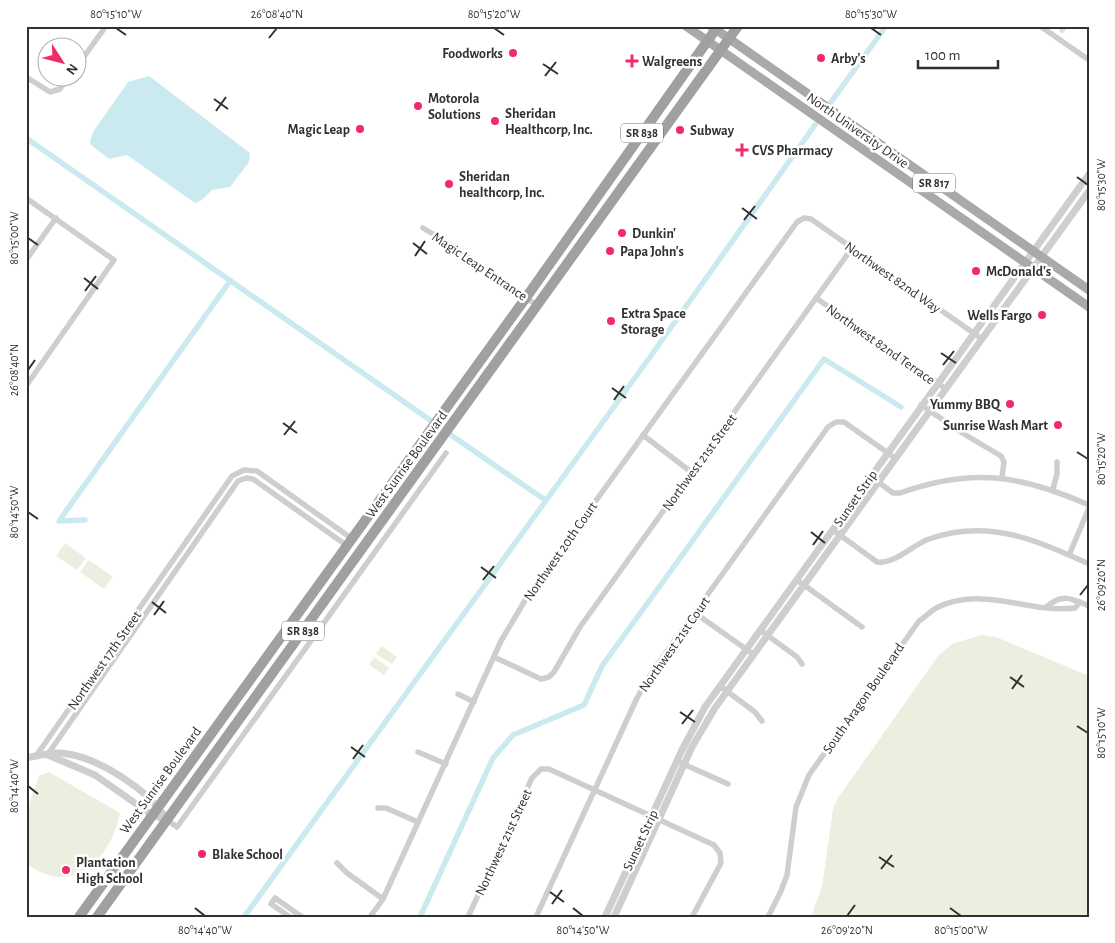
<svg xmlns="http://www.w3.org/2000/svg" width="1115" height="943" font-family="'Alegreya Sans',sans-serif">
	<rect width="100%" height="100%" fill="#fff"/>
	<g fill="#ebefdf">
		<polygon points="65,543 86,558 77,570 56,556"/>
		<polygon points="89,560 113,577 104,589 80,572"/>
		<polygon points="981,635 996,637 1089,676 1089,917 811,917 822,887 833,809 838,798 938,656 952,644"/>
		<polygon points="382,646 397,657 392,664 376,654"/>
		<polygon points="374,657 389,668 384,675 369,665"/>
		<path d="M49,772L120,813C111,859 71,899 26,863V812L39,776Z"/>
	</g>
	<polygon fill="#caeaef" points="149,76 250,153 249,162 230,187 212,190 202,200 195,203 127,155 109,159 91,145 90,141 93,132 128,82"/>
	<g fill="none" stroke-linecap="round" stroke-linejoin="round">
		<g stroke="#caeaef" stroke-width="5.5">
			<polyline points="1062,30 1065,26"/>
			<polyline points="831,102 886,26"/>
			<polyline points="26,138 430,420"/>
			<polyline points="451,435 545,500"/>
			<polyline points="85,520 59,521 230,281"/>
			<polyline points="244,917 650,357 815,125"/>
			<polyline points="420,917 493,758 513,735 584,705 602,666 824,359 901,407"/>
		</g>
		<g stroke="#cecece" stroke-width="5.5">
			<polyline points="1040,26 1089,60"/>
			<polyline points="78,65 106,26"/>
			<polyline points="26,77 50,92 60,89 68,78"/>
			<polyline points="26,198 114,260 26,386"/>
			<polyline points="423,228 448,243 525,299 538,304"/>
			<polyline points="26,260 56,218"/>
			<polyline points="816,298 946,389"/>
			<polyline points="921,405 964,434 1001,456 1004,462 1002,477"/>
			<polyline points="643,435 691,472"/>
			<path d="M870,476L893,493H900C972,467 1020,475 1089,505"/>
			<polyline points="1053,489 1057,474 1057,462"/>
			<path d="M833,530L877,562C896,564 912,545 929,539C988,518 1036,540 1089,564"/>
			<polyline points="1069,555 1089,508"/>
			<polyline points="797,580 862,627"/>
			<path d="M1046,607C1063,593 1070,598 1089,606"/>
			<polyline points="695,613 753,654"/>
			<polyline points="760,630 797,657 802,664"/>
			<polyline points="494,657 541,679 549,677 554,672 580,627 852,248"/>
			<polyline points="720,686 755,712 762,721"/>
			<polyline points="458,694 474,702"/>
			<polyline points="418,752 446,764"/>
			<polyline points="48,754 238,481 246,478 253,479 346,545"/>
			<polyline points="36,756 232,476 244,470 257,471 351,538"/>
			<polyline points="681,763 728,784"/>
			<polyline points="378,808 386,808 418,822"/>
			<polyline points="167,820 177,827 446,453"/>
			<polyline points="337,863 347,873 383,899"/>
			<polyline points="290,917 271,904 275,898 302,917"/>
			<polyline points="370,917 383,899 501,641 530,592 797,222 804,218 811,219 982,339"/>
			<polyline points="468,917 532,778 541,769 549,769 714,845 720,853 721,863 692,917"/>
			<polyline points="536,917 637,698 652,672 828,427 836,422 844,422 895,458"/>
			<path d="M768,917L781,891L787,875L796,807L809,775L919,621C925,617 932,610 938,607C983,585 1029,614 1075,608L1080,602"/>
		</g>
		<g stroke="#cecece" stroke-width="7">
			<polyline points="48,755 95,775 152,815 167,820"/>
			<path d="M26,758C37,756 51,752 61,753C97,756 149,790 167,820"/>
			<polyline points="605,917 682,750 705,707 1089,174"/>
			<polyline points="614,917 692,747 715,708 1089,191"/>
		</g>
		<g stroke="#a9a9a9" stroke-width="9">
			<polyline points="686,26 1089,307"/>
			<polyline points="711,26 1089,290"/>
		</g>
		<g stroke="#a0a0a0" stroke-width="10">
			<polyline points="79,917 525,299 718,26"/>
			<polyline points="97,917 738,26"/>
		</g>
	</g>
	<path fill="none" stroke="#313131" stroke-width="2" d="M116,28L126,35M494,28L504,35M871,28L881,35M269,38L277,28M543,64L558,74M545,76L556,62M214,99L228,109M216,111L226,97M1077,177L1088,185M742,208L757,219M744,220L755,206M28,238L38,245M413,243L427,254M415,256L425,241M84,278L98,289M85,291L96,276M941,353L956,363M943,365L954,351M28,370L35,360M612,388L626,398M614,400L624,386M283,423L297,433M284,435L295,421M1077,452L1088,459M28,512L38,519M811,532L825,543M813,545L823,531M481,567L496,578M483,580L494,566M1080,595L1088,585M152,602L166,613M154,615L164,601M1010,677L1024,687M1012,689L1022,675M680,712L695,722M682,724L693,710M1077,726L1088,733M351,747L365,757M353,759L363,745M28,786L38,794M879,857L894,867M881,869L892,855M550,892L564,902M552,904L562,890M195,908L205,916M573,908L583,916M950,908L961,916M847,916L855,905"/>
	<g fill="#f12a68" stroke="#fff" stroke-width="2">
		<circle cx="513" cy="53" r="5"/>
		<circle cx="821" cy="58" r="5"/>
		<path d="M629.5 53.5h5v5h5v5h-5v5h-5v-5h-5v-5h5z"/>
		<circle cx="418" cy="106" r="5"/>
		<circle cx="495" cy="121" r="5"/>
		<circle cx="360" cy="129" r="5"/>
		<circle cx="680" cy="130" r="5"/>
		<path d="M739.5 142.5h5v5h5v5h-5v5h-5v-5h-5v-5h5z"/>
		<circle cx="449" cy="184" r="5"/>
		<circle cx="622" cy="233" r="5"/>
		<circle cx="610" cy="251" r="5"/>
		<circle cx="976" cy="271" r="5"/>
		<circle cx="1042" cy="315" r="5"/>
		<circle cx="611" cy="321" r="5"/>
		<circle cx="1010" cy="404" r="5"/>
		<circle cx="1058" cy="425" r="5"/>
		<circle cx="202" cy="854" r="5"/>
		<circle cx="66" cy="870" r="5"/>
	</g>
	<g text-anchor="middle" stroke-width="5" stroke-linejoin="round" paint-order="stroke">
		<g fill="#fff" stroke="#6f6f6f" stroke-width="1">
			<rect x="621" y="123.5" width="42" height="19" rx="4"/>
			<rect x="913" y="173.5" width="42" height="19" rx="4"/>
			<rect x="282" y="621.5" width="42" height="19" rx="4"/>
		</g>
		<g font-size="12" font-weight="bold" fill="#313131">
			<text x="642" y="137">SR 838</text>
			<text x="934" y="187">SR 817</text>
			<text x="303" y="635">SR 838</text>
		</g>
		<g font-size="14" font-weight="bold" fill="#313131" stroke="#fff" text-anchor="start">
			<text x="503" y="58" text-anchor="end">Foodworks</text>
			<text x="831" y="63">Arby's</text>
			<text x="642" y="66">Walgreens</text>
			<text x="428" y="103">Motorola<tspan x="428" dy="16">Solutions</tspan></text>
			<text x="505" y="118">Sheridan<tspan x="505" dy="16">Healthcorp, Inc.</tspan></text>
			<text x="350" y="134" text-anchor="end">Magic Leap</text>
			<text x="690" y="135">Subway</text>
			<text x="752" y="155">CVS Pharmacy</text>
			<text x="459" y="181">Sheridan<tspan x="459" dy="16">healthcorp, Inc.</tspan></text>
			<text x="632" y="238">Dunkin'</text>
			<text x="620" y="256">Papa John's</text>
			<text x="986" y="276">McDonald's</text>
			<text x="621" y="318">Extra Space<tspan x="621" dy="16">Storage</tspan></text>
			<text x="1032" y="320" text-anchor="end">Wells Fargo</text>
			<text x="1000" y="409" text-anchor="end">Yummy BBQ</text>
			<text x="1048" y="430" text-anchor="end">Sunrise Wash Mart</text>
			<text x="212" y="859">Blake School</text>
			<text x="76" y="867">Plantation<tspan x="76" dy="16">High School</tspan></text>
		</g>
		<g font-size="14" fill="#313131" stroke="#fff">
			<text transform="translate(858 130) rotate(35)" y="5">North University Drive</text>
			<text transform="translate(480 266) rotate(34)" y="5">Magic Leap Entrance</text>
			<text transform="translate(893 277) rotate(35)" y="5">Northwest 82nd Way</text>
			<text transform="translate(881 344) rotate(35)" y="5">Northwest 82nd Terrace</text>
			<text transform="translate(699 462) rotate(-54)" y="5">Northwest 21st Street</text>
			<text transform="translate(406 464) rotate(-54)" y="5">West Sunrise Boulevard</text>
			<text transform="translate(855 498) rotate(-55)" y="5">Sunset Strip</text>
			<text transform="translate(560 551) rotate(-55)" y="5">Northwest 20th Court</text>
			<text transform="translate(674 644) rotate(-55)" y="5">Northwest 21st Court</text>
			<text transform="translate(104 660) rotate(-55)" y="5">Northwest 17th Street</text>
			<text transform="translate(863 698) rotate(-55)" y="5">South Aragon Boulevard</text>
			<text transform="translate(160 780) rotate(-54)" y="5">West Sunrise Boulevard</text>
			<text transform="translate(640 840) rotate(-65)" y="5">Sunset Strip</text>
			<text transform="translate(503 842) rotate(-65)" y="5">Northwest 21st Street</text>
		</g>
	</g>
	<rect width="1115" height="943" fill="none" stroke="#ffffff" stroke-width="55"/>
	<g transform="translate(62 62) rotate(126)"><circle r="24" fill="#ffffff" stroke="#adadad"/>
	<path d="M0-4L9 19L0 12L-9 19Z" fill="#f12a68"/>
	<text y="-8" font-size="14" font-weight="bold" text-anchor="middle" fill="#313131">N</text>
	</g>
	<path d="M918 60v8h80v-8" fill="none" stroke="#313131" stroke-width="2.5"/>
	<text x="925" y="60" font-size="15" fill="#313131" stroke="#ffffff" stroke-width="4" paint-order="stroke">100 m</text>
	<rect x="28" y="28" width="1060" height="888" fill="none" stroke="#313131" stroke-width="2"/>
	<g font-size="12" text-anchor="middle" fill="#313131">
		<text x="116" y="18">80°15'10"W</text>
		<text x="277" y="18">26°08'40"N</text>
		<text x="494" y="18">80°15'20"W</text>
		<text x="871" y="18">80°15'30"W</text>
		<text transform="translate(1101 185) rotate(-90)" y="4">80°15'30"W</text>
		<text transform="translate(14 238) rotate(-90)" y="4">80°15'00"W</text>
		<text transform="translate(14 370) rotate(-90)" y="4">26°08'40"N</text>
		<text transform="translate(1101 459) rotate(-90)" y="4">80°15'20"W</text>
		<text transform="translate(14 512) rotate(-90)" y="4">80°14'50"W</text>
		<text transform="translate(1101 585) rotate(-90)" y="4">26°09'20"N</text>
		<text transform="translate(1101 733) rotate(-90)" y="4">80°15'10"W</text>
		<text transform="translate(14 786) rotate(-90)" y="4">80°14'40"W</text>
		<text x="205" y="934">80°14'40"W</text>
		<text x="583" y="934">80°14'50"W</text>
		<text x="847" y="934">26°09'20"N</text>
		<text x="961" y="934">80°15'00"W</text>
	</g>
</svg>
